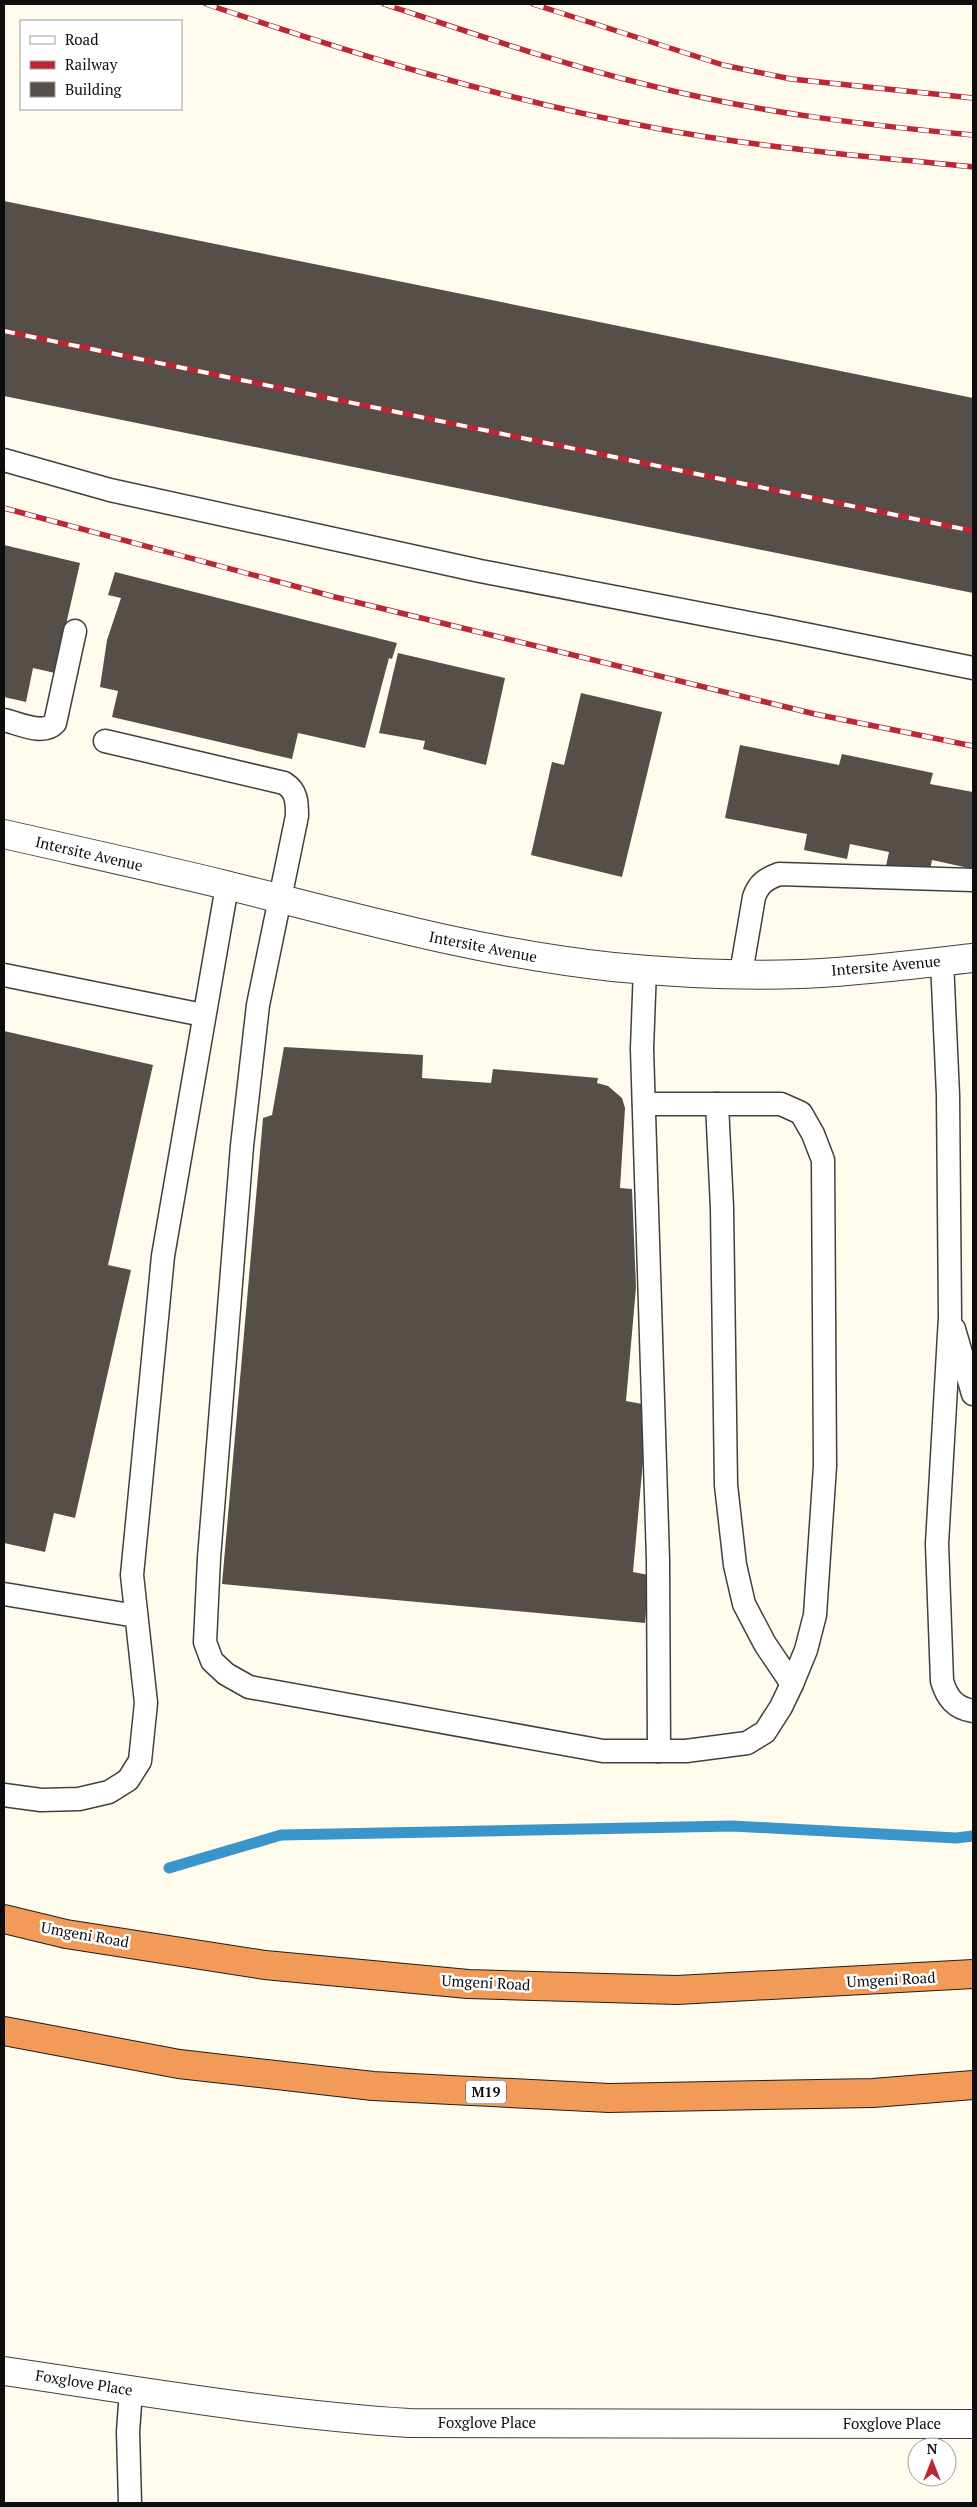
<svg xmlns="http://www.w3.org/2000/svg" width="977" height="2507" font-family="'PT Serif',serif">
	<rect width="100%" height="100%" fill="#fffbed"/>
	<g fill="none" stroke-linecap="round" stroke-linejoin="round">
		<polyline stroke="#3a95cb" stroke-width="11" points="169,1868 281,1835 733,1826 956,1838 973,1836"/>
	</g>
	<g fill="#564e49">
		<polygon points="4,201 973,398 973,593 4,396"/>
		<polygon points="4,545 80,563 55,673 33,668 26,702 4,697"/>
		<polygon points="115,572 397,643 392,659 389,658 365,748 298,733 292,759 112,717 118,691 100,687 107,640 121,598 108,595"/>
		<polygon points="398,653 505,678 486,765 423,749 425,741 379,733"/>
		<polygon points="581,693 662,712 622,877 531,855 552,762 564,765"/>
		<polygon points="740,745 839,765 842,754 933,773 930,784 973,792 973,869 932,860 929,875 886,866 889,852 850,844 847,859 804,850 807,834 725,818"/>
		<polygon points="4,1031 153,1065 108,1265 131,1270 75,1518 54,1513 45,1552 4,1543"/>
		<polygon points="284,1047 423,1055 422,1078 491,1083 493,1069 598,1078 597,1083 608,1086 622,1098 625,1108 620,1188 632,1189 636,1287 626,1401 648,1405 633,1572 649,1575 645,1623 222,1584 263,1118 272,1115"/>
	</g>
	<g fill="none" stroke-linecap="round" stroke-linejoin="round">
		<g stroke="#404040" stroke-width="25">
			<g id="lane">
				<polyline points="4,460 110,490 480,571 785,630 973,668"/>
				<path d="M4,720C18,723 43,736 55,723L75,631"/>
				<path d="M105,741L284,783C297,791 297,802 297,816L258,1005L242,1146L209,1558L205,1642L212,1661L226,1674L249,1687L603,1751H686L747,1743L765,1732L781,1707L792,1684L806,1650L815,1615L825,1466L823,1160L813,1134L801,1113L781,1104H644"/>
				<path d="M942,961L948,1095L950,1317L937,1544L942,1681C947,1698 955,1708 973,1711"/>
				<polyline points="645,968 642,1049 658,1560 659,1751"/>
				<path d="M741,973L754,897C759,883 766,879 779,874L973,880"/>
				<polyline points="4,975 203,1015"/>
				<polyline points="717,1104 722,1208 726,1485 735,1565 744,1604 765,1644 792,1684"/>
				<polyline points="954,1329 973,1394"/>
				<polyline points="4,1594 136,1616"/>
				<polyline points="4,1795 41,1800 79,1799 109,1792 128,1780 140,1761 146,1703 132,1575 163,1256 227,886"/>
				<polyline points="130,2503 128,2432 131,2390"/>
			</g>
		</g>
		<g stroke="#404040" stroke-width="30">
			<g id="street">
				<path d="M4,834C78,851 152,867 226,885C354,917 480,953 613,967C674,973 739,976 801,974C858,972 916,964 973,958"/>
				<path d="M4,2371C139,2391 273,2414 409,2423L973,2424"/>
			</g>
		</g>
		<g stroke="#1e1e1e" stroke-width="30">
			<g id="highway">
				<polyline points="4,1919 66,1934 265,1965 468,1984 677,1990 973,1974"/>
				<polyline points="4,2031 179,2064 373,2086 609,2098 873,2093 973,2085"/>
			</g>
		</g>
		<use href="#lane" stroke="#fff" stroke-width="22"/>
		<use href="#street" stroke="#fff" stroke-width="28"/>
		<use href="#highway" stroke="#f29a57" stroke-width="28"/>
		<g stroke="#bb2732" stroke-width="5.5">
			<g id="rail">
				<path d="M206,4C354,54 502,100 655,128C760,148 867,156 973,167"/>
				<path d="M384,4C471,33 558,63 648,85C755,112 864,125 973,135"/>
				<polyline points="533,4 723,65 791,79 973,98"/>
				<polyline points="4,331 973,531"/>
				<polyline points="4,508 335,597 815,714 973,746"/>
			</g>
		</g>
		<use href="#rail" stroke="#fff" stroke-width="4" stroke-dasharray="11" stroke-linecap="butt"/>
	</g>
	<g text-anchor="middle" stroke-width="5" stroke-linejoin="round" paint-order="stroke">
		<rect fill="#fff" stroke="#565656" stroke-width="1" x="466" y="2080.5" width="40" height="23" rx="4"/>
		<g font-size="14" font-weight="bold" fill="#0d0d0d">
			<text x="486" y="2097">M19</text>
		</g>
		<g font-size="15" fill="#0d0d0d" stroke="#fff">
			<text transform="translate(89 854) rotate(13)" y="5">Intersite Avenue</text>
			<text transform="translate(483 947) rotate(11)" y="5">Intersite Avenue</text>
			<text transform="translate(886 966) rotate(-5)" y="5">Intersite Avenue</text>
			<text transform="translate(85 1935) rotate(10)" y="5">Umgeni Road</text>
			<text transform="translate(891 1980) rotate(-3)" y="5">Umgeni Road</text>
			<text transform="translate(486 1983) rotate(3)" y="5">Umgeni Road</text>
			<text transform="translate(84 2383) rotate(9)" y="5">Foxglove Place</text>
			<text x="487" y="2428">Foxglove Place</text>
			<text x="892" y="2429">Foxglove Place</text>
		</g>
	</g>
	<rect width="977" height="2507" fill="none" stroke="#0d0d0d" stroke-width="10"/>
	<rect x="20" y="20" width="162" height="90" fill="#ffffff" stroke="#9e9e9e"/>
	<rect x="30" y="36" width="25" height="8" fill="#ffffff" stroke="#9e9e9e"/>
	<text x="65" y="45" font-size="15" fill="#0d0d0d">Road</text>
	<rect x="30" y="61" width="25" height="8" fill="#bb2732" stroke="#9e9e9e"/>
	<text x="65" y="70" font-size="15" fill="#0d0d0d">Railway</text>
	<rect x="30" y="82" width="25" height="15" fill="#564e49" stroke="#9e9e9e"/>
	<text x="65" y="95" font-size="15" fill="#0d0d0d">Building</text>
	<g transform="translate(932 2462)"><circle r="24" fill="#ffffff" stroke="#9e9e9e"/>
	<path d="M0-4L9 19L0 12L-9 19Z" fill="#bb2732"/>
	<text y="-8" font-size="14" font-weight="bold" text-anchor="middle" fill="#0d0d0d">N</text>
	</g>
</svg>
